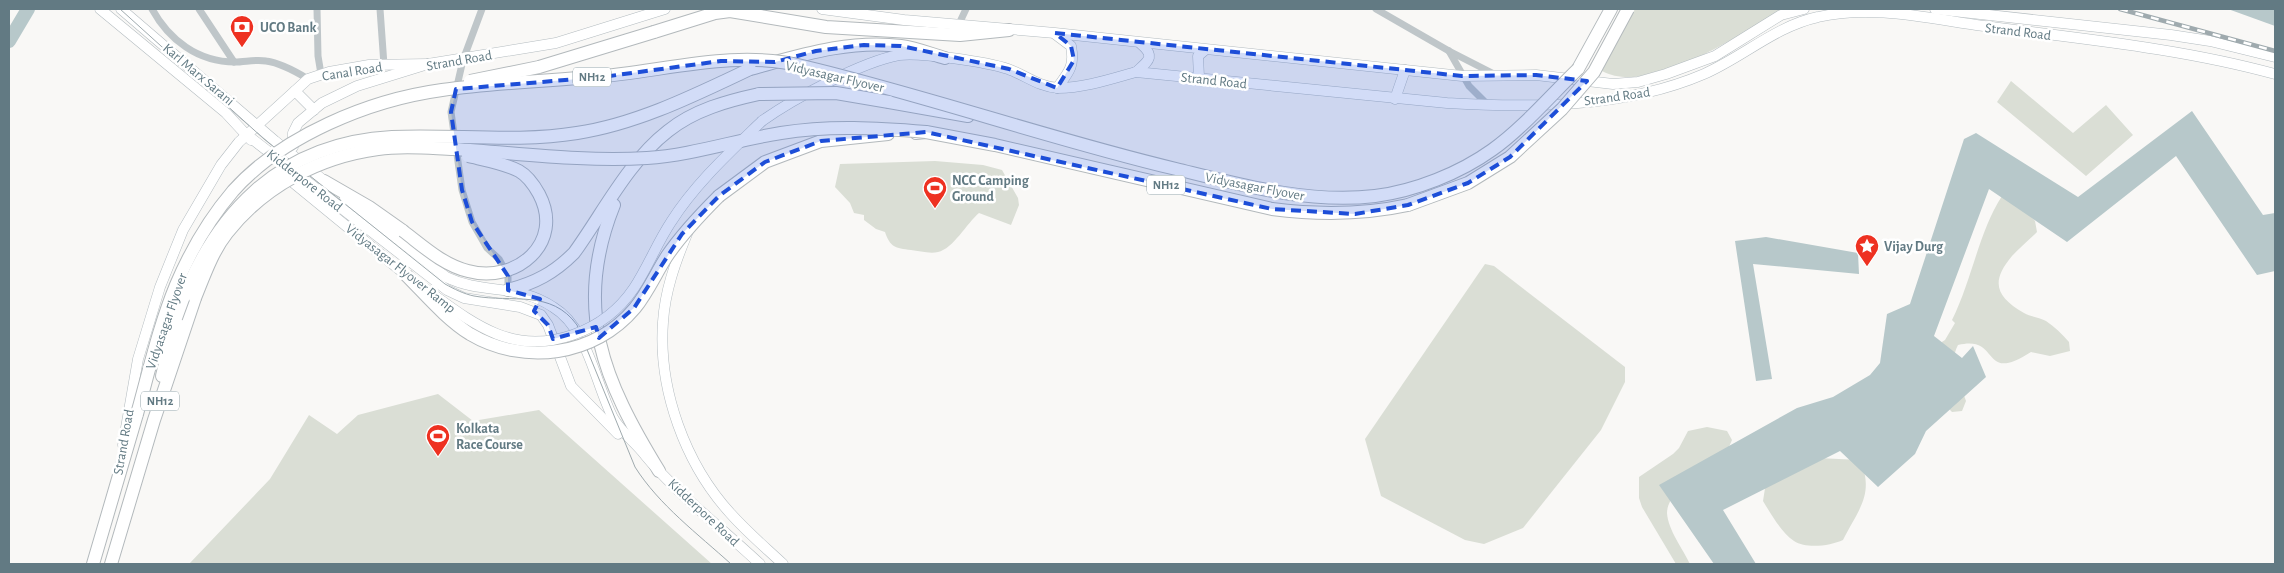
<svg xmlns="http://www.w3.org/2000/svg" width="2284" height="573" font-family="'Alegreya Sans',sans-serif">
	<rect width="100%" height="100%" fill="#f9f8f6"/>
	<g fill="#daded5">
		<path d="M1635,9H1783C1741,33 1650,97 1602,71Z"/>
		<polygon points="2011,81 2073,133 2106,105 2133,135 2086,176 1997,102"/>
		<path d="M935,161L983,165L1002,170L1018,198L1019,205L1011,225L979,213C967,223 953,249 938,252C930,254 919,251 911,250C895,248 890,247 885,232L876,229L864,220V215L854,213L850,203L835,187L840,164Z"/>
		<path d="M2002,196H2013L2035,221L2037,232C2029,240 2020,247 2012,256C1990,282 1996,297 2024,313C2031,317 2039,317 2046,321C2055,327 2062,334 2069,342L2070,351L2050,356L2031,352C1980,385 2001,334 1958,345C1948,363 1960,383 1966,401L1962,411L1952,412L1918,377L1937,345L1945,340L1955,323L1952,320C1972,280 1979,231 2002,196Z"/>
		<polygon points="1485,264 1494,266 1625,367 1625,382 1601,430 1523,528 1484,544 1465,540 1381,496 1365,439"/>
		<polygon points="438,394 473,421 539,410 712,564 189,564 270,479 309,415 337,434 358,415"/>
		<path d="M1707,427L1727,431L1732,440L1728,449L1675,494C1671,499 1667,506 1667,513C1668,530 1683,549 1690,564H1676L1642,507L1639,498V477L1673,454L1679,448L1688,431Z"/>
		<path d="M1818,458L1860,460C1875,494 1858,510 1843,540C1830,546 1806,549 1794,541C1781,532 1771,514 1763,501L1766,482Z"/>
	</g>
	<g fill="#b7c8ca">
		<polygon points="2228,9 2275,9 2275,26"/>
		<polygon points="2192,111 2263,215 2275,213 2275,271 2257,275 2176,156 2067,242 1989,189 1934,336 1962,358 1973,346 1986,377 1926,431 1915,454 1878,487 1840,451 1723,510 1756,564 1714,564 1659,485 1797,408 1833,397 1870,375 1880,363 1887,314 1910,304 1964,139 1976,133 2078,197"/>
		<polygon points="1766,237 1858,253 1859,274 1753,264 1772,379 1756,381 1735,241"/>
	</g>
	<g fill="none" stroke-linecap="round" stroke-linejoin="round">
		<polyline stroke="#b7c8ca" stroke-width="14" points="9,41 28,9"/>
		<g stroke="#b4bcc0" stroke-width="11">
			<g id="secondary">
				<polyline points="100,9 226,113 251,140"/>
				<polyline points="121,9 275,141 328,184"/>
				<polyline points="822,9 904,20 1055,33 1462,76 1536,75 1613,84 1638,82 1666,74 1715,56 1781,15 1804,9"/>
				<polyline points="1935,9 2171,35 2210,41 2275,57"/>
				<path d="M1055,34L1071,46C1075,66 1069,72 1057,88"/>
				<path d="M1136,72C1148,61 1156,57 1141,44"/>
				<polyline points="1199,77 1198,56 1205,50"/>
				<polyline points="295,91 314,110"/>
				<polyline points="1395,99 1405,70"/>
				<path d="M762,121C793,99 861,62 899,55C920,52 987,62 1008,69C1025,75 1039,87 1058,88C1084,88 1111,79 1136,72L1447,103C1532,108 1625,108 1704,74C1743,57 1776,26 1818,17C1872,4 1931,19 1984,26C2082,39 2180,48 2275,74"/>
				<polyline points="247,135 447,290 464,298 520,307 541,315 548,325 571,386 618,434"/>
				<polyline points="293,147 293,133 298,123 322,103 357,86 428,64 556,43 665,9"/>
				<polyline points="285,176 406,275"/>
				<path d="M345,198L446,277C483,295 517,283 553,307C588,328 595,383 613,418C621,432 635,442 645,455C676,493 724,530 760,564"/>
				<path d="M687,234C675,263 665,291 663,322C658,389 685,464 731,514C747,532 766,548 783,564"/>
				<polyline points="123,445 138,359 160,287 183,230 221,165 239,142 308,79 329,72 369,65 428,64"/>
			</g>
		</g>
		<g stroke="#b3b9bc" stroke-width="14">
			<g id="highway">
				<polyline points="654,32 715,13 730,11 826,27 960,35 1009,30"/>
				<path d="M750,69C798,56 850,39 901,46C916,48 931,54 945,58"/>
				<polyline points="1578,69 1611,9"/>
				<polyline points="889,102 968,116"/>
				<path d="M916,133L926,132L995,145L1272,209C1319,215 1362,215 1408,205"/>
				<polyline points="324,181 369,207 403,231"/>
				<polyline points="719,196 765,162 821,141 888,134"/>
				<path d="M614,205C572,309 604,381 659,471"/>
				<path d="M508,290C535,283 554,273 574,253C603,213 628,162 668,131C694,110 727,101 759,94"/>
				<polyline points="162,376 176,318"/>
				<polyline points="93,564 137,414"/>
				<polyline points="111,564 154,420 195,298"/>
			</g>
		</g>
		<g stroke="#bfc6c9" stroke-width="7">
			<path d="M152,9C169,40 198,62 235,62C245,62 256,59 266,61C281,63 295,71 308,79"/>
			<polyline points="199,9 234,62"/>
			<polyline points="317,9 318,56 321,74"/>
			<polyline points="380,9 384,65"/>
			<polyline points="482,9 463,60 451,112 462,190 472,222 487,248 499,259 508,276 508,290"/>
			<polyline points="1376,9 1449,51 1496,75"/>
			<polyline points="958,26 966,9"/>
			<polyline points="1449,51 1469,86 1488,105"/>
		</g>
		<use href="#secondary" stroke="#fff" stroke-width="10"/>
		<use href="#highway" stroke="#fff" stroke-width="12"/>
		<path stroke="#9faaae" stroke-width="1" d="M120,9L264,139L445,284C454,289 464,294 474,296C512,303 551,289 577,325L635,467C659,505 698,534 731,564"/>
		<g stroke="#9faaae" stroke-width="4.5">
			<polyline id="rail" points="2120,9 2275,51"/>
		</g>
		<use href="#rail" stroke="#fff" stroke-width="2.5" stroke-dasharray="8" stroke-linecap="butt"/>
		<g stroke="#b4bcc0" stroke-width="11" stroke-linecap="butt">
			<path id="secondary-bridge" d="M424,288C448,305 470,323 497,334C547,354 605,331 634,288C648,267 657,243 671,222C695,184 729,153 762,121"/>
		</g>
		<g stroke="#b3b9bc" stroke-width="14" stroke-linecap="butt">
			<g id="highway-bridge">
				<polyline points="470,81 539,67 654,32"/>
				<polyline points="759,94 836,93 889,102"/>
				<polyline points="1408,205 1468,183 1510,157 1562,109 1594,72 1628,9"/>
				<path d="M403,231C423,246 443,265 468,271C516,284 565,243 539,194C534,185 528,176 519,171C504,163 485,160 468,156"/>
				<path d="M406,275C426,295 446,319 470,334C524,366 595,356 635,308C648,292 656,273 667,256C682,234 700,215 719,196"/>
				<path d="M195,298C204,276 212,252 227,233C264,186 319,157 378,149C403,145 429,148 454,149C518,153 583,162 647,158C693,155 736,140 781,133C830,125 878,128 926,132"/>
				<path d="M176,318C211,215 279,143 392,137C453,134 516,143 577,133C637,124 695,95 750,69"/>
				<path d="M137,414C149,371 159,326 176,285C190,252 210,218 233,191C282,136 369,100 442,90C491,83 543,81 593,77C662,72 734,49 802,66C928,96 1050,139 1176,169C1241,185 1309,204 1375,196C1415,191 1460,173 1492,150C1522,129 1552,94 1578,69"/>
			</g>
		</g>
		<use href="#secondary-bridge" stroke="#fff" stroke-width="10"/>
		<use href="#highway-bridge" stroke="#fff" stroke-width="12"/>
	</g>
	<path fill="#1d4ed8" fill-opacity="0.2" stroke="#1d4ed8" stroke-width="4" stroke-dasharray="10 6" stroke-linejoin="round" d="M1055,33L1462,76L1536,75L1587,81L1510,157L1468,183L1408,205L1355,214L1272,209L926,132L821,141L765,162L719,196L682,234L634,308L599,338L596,327L553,339L548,325L534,311L540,299L508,290V276L472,222L462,190L451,112L456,89L602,77L721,61L775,62L816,51L864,45L901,46L1009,69L1057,88L1074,60L1071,46Z"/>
	<defs>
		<g id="bank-pin" transform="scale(1.25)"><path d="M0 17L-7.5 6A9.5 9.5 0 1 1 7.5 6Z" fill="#ee3121" stroke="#fff"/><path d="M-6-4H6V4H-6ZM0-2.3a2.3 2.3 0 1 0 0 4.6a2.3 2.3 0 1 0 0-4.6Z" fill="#fff"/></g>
		<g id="stadium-pin" transform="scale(1.25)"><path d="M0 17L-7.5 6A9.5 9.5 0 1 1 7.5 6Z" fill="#ee3121" stroke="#fff"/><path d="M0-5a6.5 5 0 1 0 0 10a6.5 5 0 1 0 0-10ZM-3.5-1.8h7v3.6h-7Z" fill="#fff"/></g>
		<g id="sight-pin" transform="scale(1.25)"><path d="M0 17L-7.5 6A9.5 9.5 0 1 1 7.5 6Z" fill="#ee3121" stroke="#fff"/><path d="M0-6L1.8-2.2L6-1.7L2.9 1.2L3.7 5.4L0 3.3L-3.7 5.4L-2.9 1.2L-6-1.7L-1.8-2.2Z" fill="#fff"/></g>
	</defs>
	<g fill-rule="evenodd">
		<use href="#bank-pin" x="242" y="27"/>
		<use href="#stadium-pin" x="935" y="188"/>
		<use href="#sight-pin" x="1867" y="246"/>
		<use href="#stadium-pin" x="438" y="436"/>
	</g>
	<g text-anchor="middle" stroke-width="5" stroke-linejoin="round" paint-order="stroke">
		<g fill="#fff" stroke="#91a2a8" stroke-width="1">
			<rect x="573" y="67.5" width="38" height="19" rx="4"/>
			<rect x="1147" y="175.5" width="38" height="19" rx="4"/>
			<rect x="141" y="391.5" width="38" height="19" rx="4"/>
		</g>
		<g font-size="12" font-weight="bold" fill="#627a83">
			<text x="592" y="81">NH12</text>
			<text x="1166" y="189">NH12</text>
			<text x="160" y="405">NH12</text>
		</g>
		<g font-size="14" font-weight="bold" fill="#627a83" stroke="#fff" text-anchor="start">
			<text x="260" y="32">UCO Bank</text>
			<text x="952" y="185">NCC Camping<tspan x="952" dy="16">Ground</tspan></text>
			<text x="1884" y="251">Vijay Durg</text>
			<text x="456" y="433">Kolkata<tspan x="456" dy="16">Race Course</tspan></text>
		</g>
		<g font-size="14" fill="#627a83" stroke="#fff">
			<text transform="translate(2018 31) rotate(7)" y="5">Strand Road</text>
			<text transform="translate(459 60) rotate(-10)" y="5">Strand Road</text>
			<text transform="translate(352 71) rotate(-9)" y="5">Canal Road</text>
			<text transform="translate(199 74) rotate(40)" y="5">Karl Marx Sarani</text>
			<text transform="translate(835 76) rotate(13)" y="5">Vidyasagar Flyover</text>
			<text transform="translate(1214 80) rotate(6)" y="5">Strand Road</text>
			<text transform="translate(1617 96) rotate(-8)" y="5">Strand Road</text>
			<text transform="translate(305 180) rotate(38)" y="5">Kidderpore Road</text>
			<text transform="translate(1255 186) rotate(11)" y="5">Vidyasagar Flyover</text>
			<text transform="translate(401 268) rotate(38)" y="5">Vidyasagar Flyover Ramp</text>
			<text transform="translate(166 321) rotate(-71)" y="5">Vidyasagar Flyover</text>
			<text transform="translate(123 442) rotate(-80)" y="5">Strand Road</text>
			<text transform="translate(704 512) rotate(43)" y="5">Kidderpore Road</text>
		</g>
	</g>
	<rect width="2284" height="573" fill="none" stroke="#627a83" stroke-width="20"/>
</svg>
